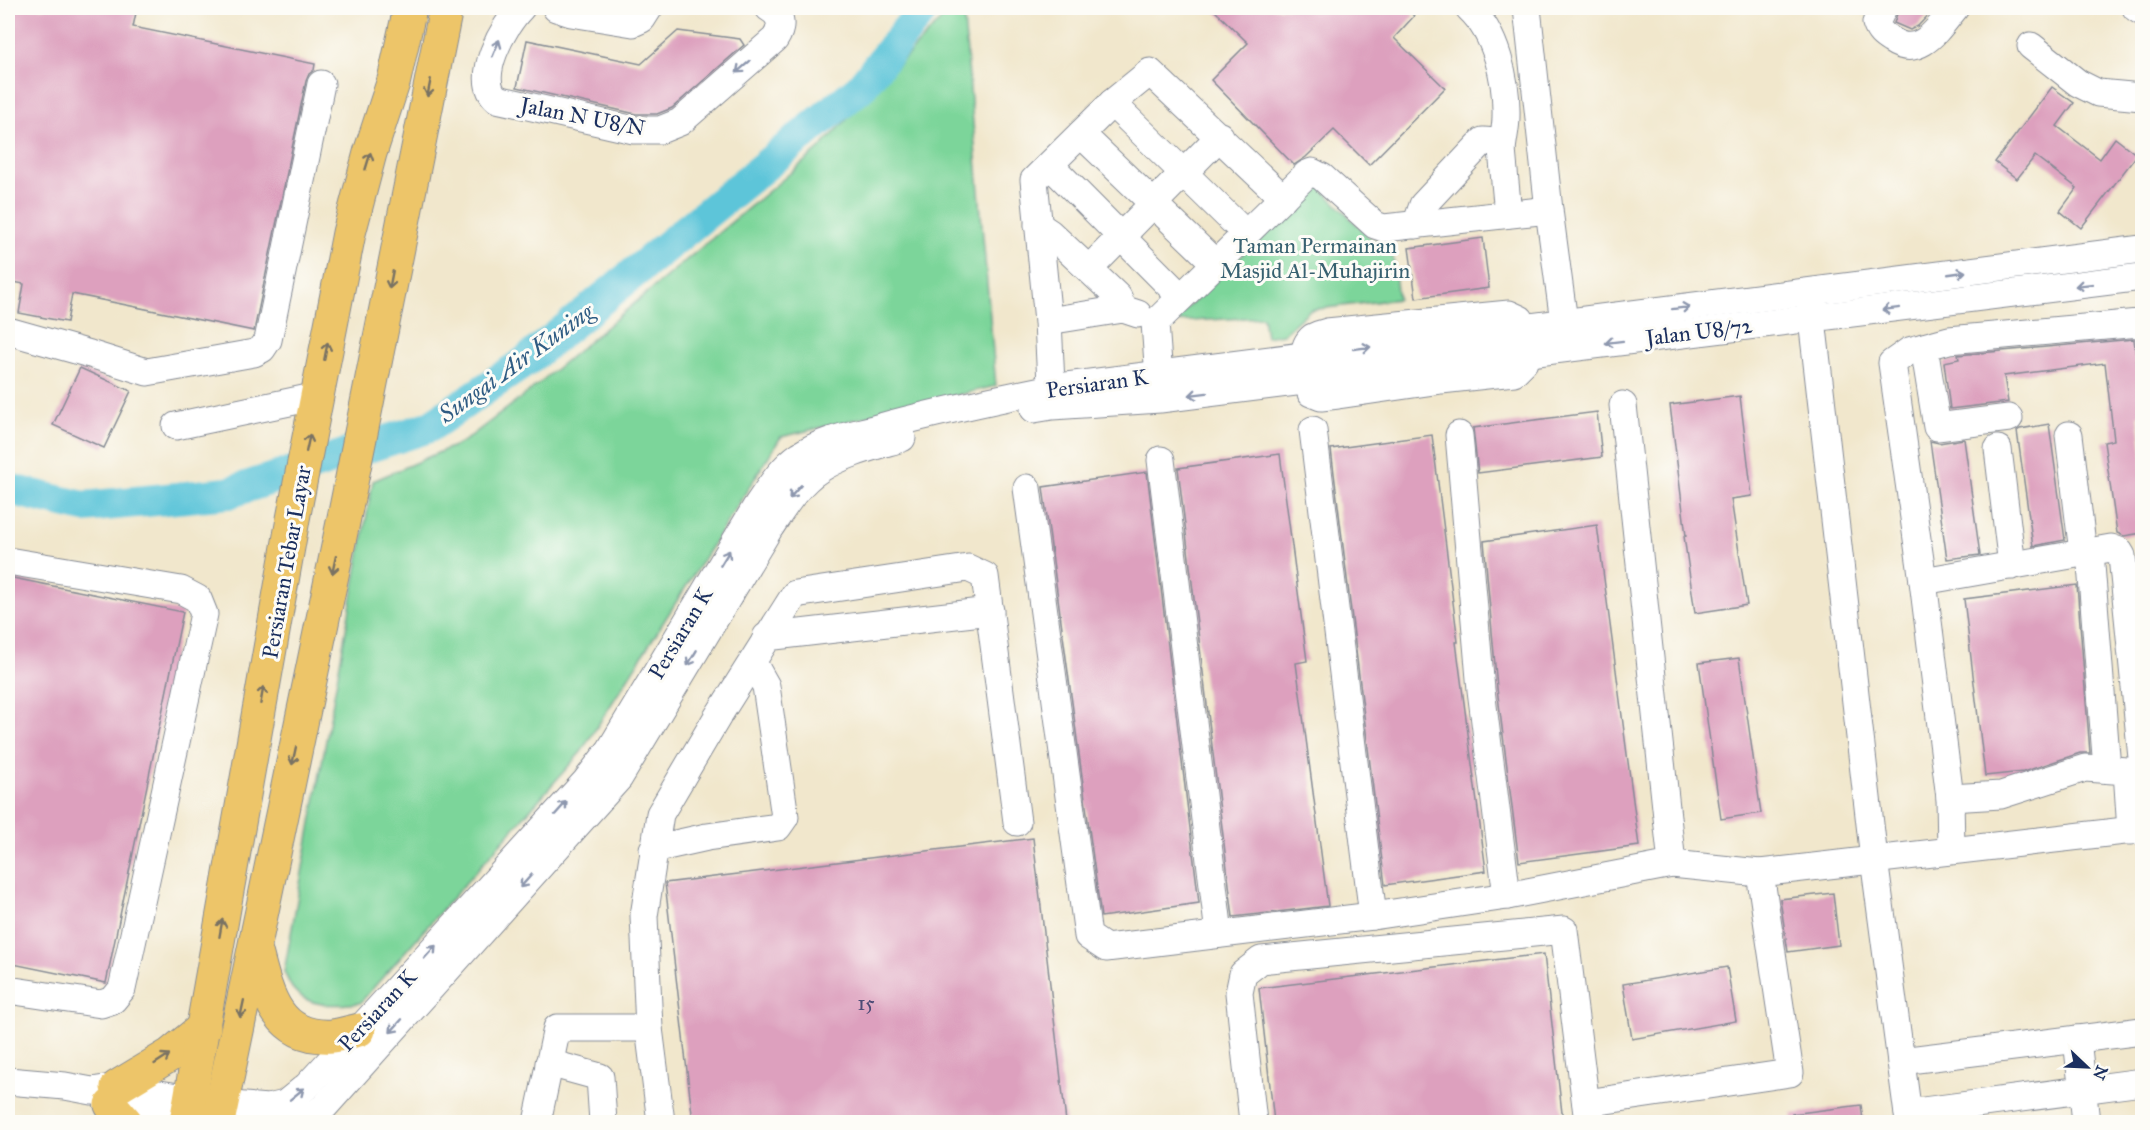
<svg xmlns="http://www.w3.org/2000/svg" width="2150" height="1130" font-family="'IM FELL Great Primer',serif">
	<rect width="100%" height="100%" fill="#fdfcf7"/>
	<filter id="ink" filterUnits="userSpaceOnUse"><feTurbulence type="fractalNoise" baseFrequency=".0167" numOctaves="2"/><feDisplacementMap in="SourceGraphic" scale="12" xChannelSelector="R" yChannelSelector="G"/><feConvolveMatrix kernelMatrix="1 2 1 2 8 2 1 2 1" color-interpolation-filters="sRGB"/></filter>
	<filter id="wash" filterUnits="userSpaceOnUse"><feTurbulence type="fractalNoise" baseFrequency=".008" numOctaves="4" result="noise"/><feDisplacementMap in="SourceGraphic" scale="24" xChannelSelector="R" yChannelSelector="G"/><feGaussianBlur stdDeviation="1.35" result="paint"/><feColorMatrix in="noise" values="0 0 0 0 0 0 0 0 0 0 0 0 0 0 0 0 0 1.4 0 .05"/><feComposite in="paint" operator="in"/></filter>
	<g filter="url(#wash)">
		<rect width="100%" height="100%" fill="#f1e7cc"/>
		<g fill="#7cd59a" stroke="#4c827c" stroke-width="1.5">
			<path d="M952,8H963L996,386L781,437L581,752L360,1003C337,1005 309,1009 293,989C289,984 287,977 284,972L373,481L463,442L526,394L819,149Z"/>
			<polygon points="1316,183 1372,240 1391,241 1398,299 1310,310 1283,334 1266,337 1263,317 1173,322"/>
		</g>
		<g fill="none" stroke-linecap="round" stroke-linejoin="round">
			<polyline stroke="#5dc5d9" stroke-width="32" points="8,489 84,507 228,493 429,427 525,362 860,88 924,8"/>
		</g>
		<g id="blocks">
			<g fill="#dda0be">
				<polygon points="8,8 137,8 133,27 315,64 314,70 309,74 306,81 254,331 72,294 67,322 19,313 24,284 8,281"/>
				<polygon points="1212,8 1406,8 1414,16 1394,38 1445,88 1369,165 1334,130 1306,157 1294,165 1211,80 1248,43"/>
				<polygon points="1899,8 1935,8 1918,26 1910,30 1894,23"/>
				<polygon points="678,31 740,39 744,45 672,108 657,114 636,114 517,87 527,40 641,64"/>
				<polygon points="2052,87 2074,103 2057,126 2100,159 2115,138 2137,155 2081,228 2060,211 2077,188 2035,156 2017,179 1995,162"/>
				<polygon points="1483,238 1489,288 1416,298 1409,248"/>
				<polygon points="2134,339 2142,409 2142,414 2138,415 2142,450 2142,533 2124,536 2117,533 2104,442 2114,440 2105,363 2004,376 2008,402 1950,409 1944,362 1959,359 1958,355"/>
				<polygon points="80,368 131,391 104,448 53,425"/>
				<polygon points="1740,396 1752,496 1731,499 1747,605 1695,613 1684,536 1686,536 1670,405"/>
				<polygon points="1597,412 1602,457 1478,473 1473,428"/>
				<polygon points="2049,424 2065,540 2033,546 2017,431 2020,429"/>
				<polygon points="1432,435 1458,642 1456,642 1486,871 1385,885 1331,449"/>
				<polygon points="1964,439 1980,555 1947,559 1930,441 1939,443"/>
				<polygon points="1280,454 1307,661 1296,663 1328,906 1233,917 1178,468"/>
				<polygon points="1147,472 1199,903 1101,917 1043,487"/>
				<polygon points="1597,525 1639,846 1519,862 1497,688 1484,541"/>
				<polygon points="8,577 183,612 106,983 8,963"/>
				<polygon points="2077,585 2090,753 2080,753 2023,772 1985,776 1964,599"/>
				<polygon points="1739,658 1761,813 1721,819 1699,663"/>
				<polygon points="1033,838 1066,1122 693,1122 665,883"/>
				<polygon points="1833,893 1839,945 1788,952 1780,899"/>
				<polygon points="1544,954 1563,1122 1274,1122 1259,988"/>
				<polygon points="1727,967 1736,1021 1632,1039 1623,984"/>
				<polygon points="1861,1105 1863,1120 1844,1122 1792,1122 1792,1114"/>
			</g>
		</g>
	</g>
	<g filter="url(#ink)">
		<use href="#blocks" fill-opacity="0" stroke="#868b95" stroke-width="1.5"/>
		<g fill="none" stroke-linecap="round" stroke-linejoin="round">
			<g stroke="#868b95" stroke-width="29">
				<g id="minor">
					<path d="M521,8C504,25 473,79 497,99L634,130H660L680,122L775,39C783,27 782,15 769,8"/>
					<polyline points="556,8 571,13 633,23 642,19 649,8"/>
					<path d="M1469,8C1496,33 1507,80 1506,117C1506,128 1503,139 1502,150"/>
					<polyline points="1527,8 1549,210 1564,322"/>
					<path d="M1883,8L1876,23C1879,32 1883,35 1891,40C1920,60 1938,28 1955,8"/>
					<polyline points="2136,8 2142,12"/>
					<polyline points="2031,46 2078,83 2098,93 2142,97"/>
					<polyline points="1112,103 1246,234"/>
					<polyline points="1081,134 1216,264"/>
					<polyline points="1050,165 1181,297"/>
					<polyline points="1038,225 1050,233 1118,297 1123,309"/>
					<polyline points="1416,225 1423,205 1483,141 1497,142 1502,150 1508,214"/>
					<polyline points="1089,269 1220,136"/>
					<polyline points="1810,302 1874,859 1909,1122"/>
					<path d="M1509,314L1520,319L1526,353L1524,362L1514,372L1441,380L1338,395L1321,397L1311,393C1305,378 1298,348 1313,337C1317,335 1323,333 1327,332Z"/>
					<polyline points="1048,321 1123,309 1138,314"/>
					<polyline points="8,331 90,354 147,372 254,353 262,349 268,340 321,84"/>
					<polyline points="1924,347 1937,427 2009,418"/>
					<polyline points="1160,391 1155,323 1307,174 1312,172 1322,177 1375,225 1384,228 1549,210"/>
					<polyline points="1052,405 1048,321 1034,180 1112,103 1150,72 1283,198"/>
					<polyline points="1034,409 1052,406 1160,399 2142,277"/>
					<polyline points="176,426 318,396"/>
					<polyline points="1313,430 1373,916"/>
					<polyline points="1459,435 1481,690 1507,896"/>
					<polyline points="2069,435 2083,553"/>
					<polyline points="1998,449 2012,566"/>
					<polyline points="1161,460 1219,934"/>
					<polyline points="1027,488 1088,936 1106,948 1373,916 1507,896 1672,864 1623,405"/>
					<polyline points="2090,552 2107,769"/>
					<polyline points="8,561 181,590 198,599 204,614 122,989 113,1000 101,1004 8,990"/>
					<polyline points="1923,581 2111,548 2119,551 2122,556 2142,758"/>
					<polyline points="766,637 990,611"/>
					<polyline points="1950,798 2001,795 2085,768 2127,771 2131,831"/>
					<polyline points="653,849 707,837 778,827 785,817 766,686 753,663"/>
					<polyline points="1951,850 1950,798 1923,581 1892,363 1909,351 1949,340 2139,323 2142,326"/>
					<polyline points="1672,864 1760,873"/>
					<polyline points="649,1028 644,916 660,814 718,716 795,594 968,568 985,576 1017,822"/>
					<polyline points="2077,1039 2086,1122"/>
					<polyline points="1901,1061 2142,1031"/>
					<polyline points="549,1063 600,1077 603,1122"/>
					<path d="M8,1081L65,1086L92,1091L117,1087L221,1104L268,1108L285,1104L307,1086L359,1030L586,781L610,750L756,507C769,488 781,468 800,455C823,440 851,435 877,428C934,412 993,400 1051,388L2142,249"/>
					<polyline points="107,1102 111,1105 147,1116 180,1122"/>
					<polyline points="1586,1103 1790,1073 1760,873 2142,829"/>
					<polyline points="1908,1113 2142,1082"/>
					<path d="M303,1122L324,1107L619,778L769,529C783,508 798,483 820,469C843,454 876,446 902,438"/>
					<polyline points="537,1122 557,1028 649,1028 661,1122"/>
					<polyline points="1253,1122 1239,993 1243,974 1261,960 1564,930 1588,1122"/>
				</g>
			</g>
			<g stroke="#868b95" stroke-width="35">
				<g id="major">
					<path d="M256,952C267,995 277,1039 332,1036C341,1035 350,1032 359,1030"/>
					<polyline points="117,1087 170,1055 204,1027"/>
					<polyline points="111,1105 126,1122"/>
					<polyline points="186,1122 293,519 349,233 370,153 394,80 410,8"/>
					<polyline points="218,1122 346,508 446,8"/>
				</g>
			</g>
			<use href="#minor" stroke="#fff" stroke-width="27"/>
			<use href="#major" stroke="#edc569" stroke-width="33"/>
		</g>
		<defs><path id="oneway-shaft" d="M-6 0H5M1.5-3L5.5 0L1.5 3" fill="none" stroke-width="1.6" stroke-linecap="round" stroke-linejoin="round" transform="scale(1.5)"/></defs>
		<g stroke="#8d97ae">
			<use href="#oneway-shaft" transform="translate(496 48) rotate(-68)"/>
			<use href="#oneway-shaft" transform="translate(743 67) rotate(139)"/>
			<use href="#oneway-shaft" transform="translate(1957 273) rotate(-8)"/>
			<use href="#oneway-shaft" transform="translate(2084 285) rotate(173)"/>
			<use href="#oneway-shaft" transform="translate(1681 308) rotate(-7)"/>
			<use href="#oneway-shaft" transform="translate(1891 309) rotate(173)"/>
			<use href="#oneway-shaft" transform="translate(1614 342) rotate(173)"/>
			<use href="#oneway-shaft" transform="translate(1362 348) rotate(-7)"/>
			<use href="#oneway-shaft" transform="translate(1198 394) rotate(173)"/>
			<use href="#oneway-shaft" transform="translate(795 492) rotate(131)"/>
			<use href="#oneway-shaft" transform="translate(725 558) rotate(-59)"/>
			<use href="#oneway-shaft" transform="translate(692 658) rotate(121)"/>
			<use href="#oneway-shaft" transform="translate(561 808) rotate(-48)"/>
			<use href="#oneway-shaft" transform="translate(526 881) rotate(132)"/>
			<use href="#oneway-shaft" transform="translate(430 952) rotate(-48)"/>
			<use href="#oneway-shaft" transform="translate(396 1026) rotate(132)"/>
			<use href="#oneway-shaft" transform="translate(297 1094) rotate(-39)"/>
		</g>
		<g stroke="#797263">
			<use href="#oneway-shaft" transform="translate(429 88) rotate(101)"/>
			<use href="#oneway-shaft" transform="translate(368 161) rotate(-73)"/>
			<use href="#oneway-shaft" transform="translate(391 280) rotate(101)"/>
			<use href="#oneway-shaft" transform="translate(326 351) rotate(-79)"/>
			<use href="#oneway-shaft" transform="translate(308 443) rotate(-78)"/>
			<use href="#oneway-shaft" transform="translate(334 565) rotate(102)"/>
			<use href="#oneway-shaft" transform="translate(262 695) rotate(-80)"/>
			<use href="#oneway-shaft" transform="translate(294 756) rotate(102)"/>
			<use href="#oneway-shaft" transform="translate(221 928) rotate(-80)"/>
			<use href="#oneway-shaft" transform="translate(242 1009) rotate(102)"/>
			<use href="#oneway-shaft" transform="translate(162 1059) rotate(-33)"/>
		</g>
	</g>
	<g text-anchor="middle" stroke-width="6" stroke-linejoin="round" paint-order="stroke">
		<g font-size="20" fill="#4c4b76">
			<text x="866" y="1010">15</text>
		</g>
		<g font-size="22" fill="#1b2f5e" stroke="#fdfcf7">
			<text transform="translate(583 116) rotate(11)" y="8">Jalan N U8/N</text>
			<text transform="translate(1699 331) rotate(-7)" y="8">Jalan U8/72</text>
			<text transform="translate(1097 383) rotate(-8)" y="8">Persiaran K</text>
			<text transform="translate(286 562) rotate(-80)" y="8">Persiaran Tebar Layar</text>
			<text transform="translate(680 633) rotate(-59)" y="8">Persiaran K</text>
			<text transform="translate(377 1010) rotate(-47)" y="8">Persiaran K</text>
		</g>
		<g font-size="22" fill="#386170" stroke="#fdfcf7">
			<text x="1315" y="253">Taman Permainan<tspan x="1315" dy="25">Masjid Al-Muhajirin</tspan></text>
		</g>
		<g font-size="24" font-style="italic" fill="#2f5c83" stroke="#fdfcf7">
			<text transform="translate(516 363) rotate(-36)" y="8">Sungai Air Kuning</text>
		</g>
	</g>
	<rect width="2150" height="1130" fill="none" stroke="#fdfcf7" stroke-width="30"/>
	<g transform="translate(2087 1067) rotate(113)" stroke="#fdfcf7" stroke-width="4.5" paint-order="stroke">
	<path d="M0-4.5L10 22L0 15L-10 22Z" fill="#1b2f5e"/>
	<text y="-9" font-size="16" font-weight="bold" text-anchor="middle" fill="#1b2f5e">N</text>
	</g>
</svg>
